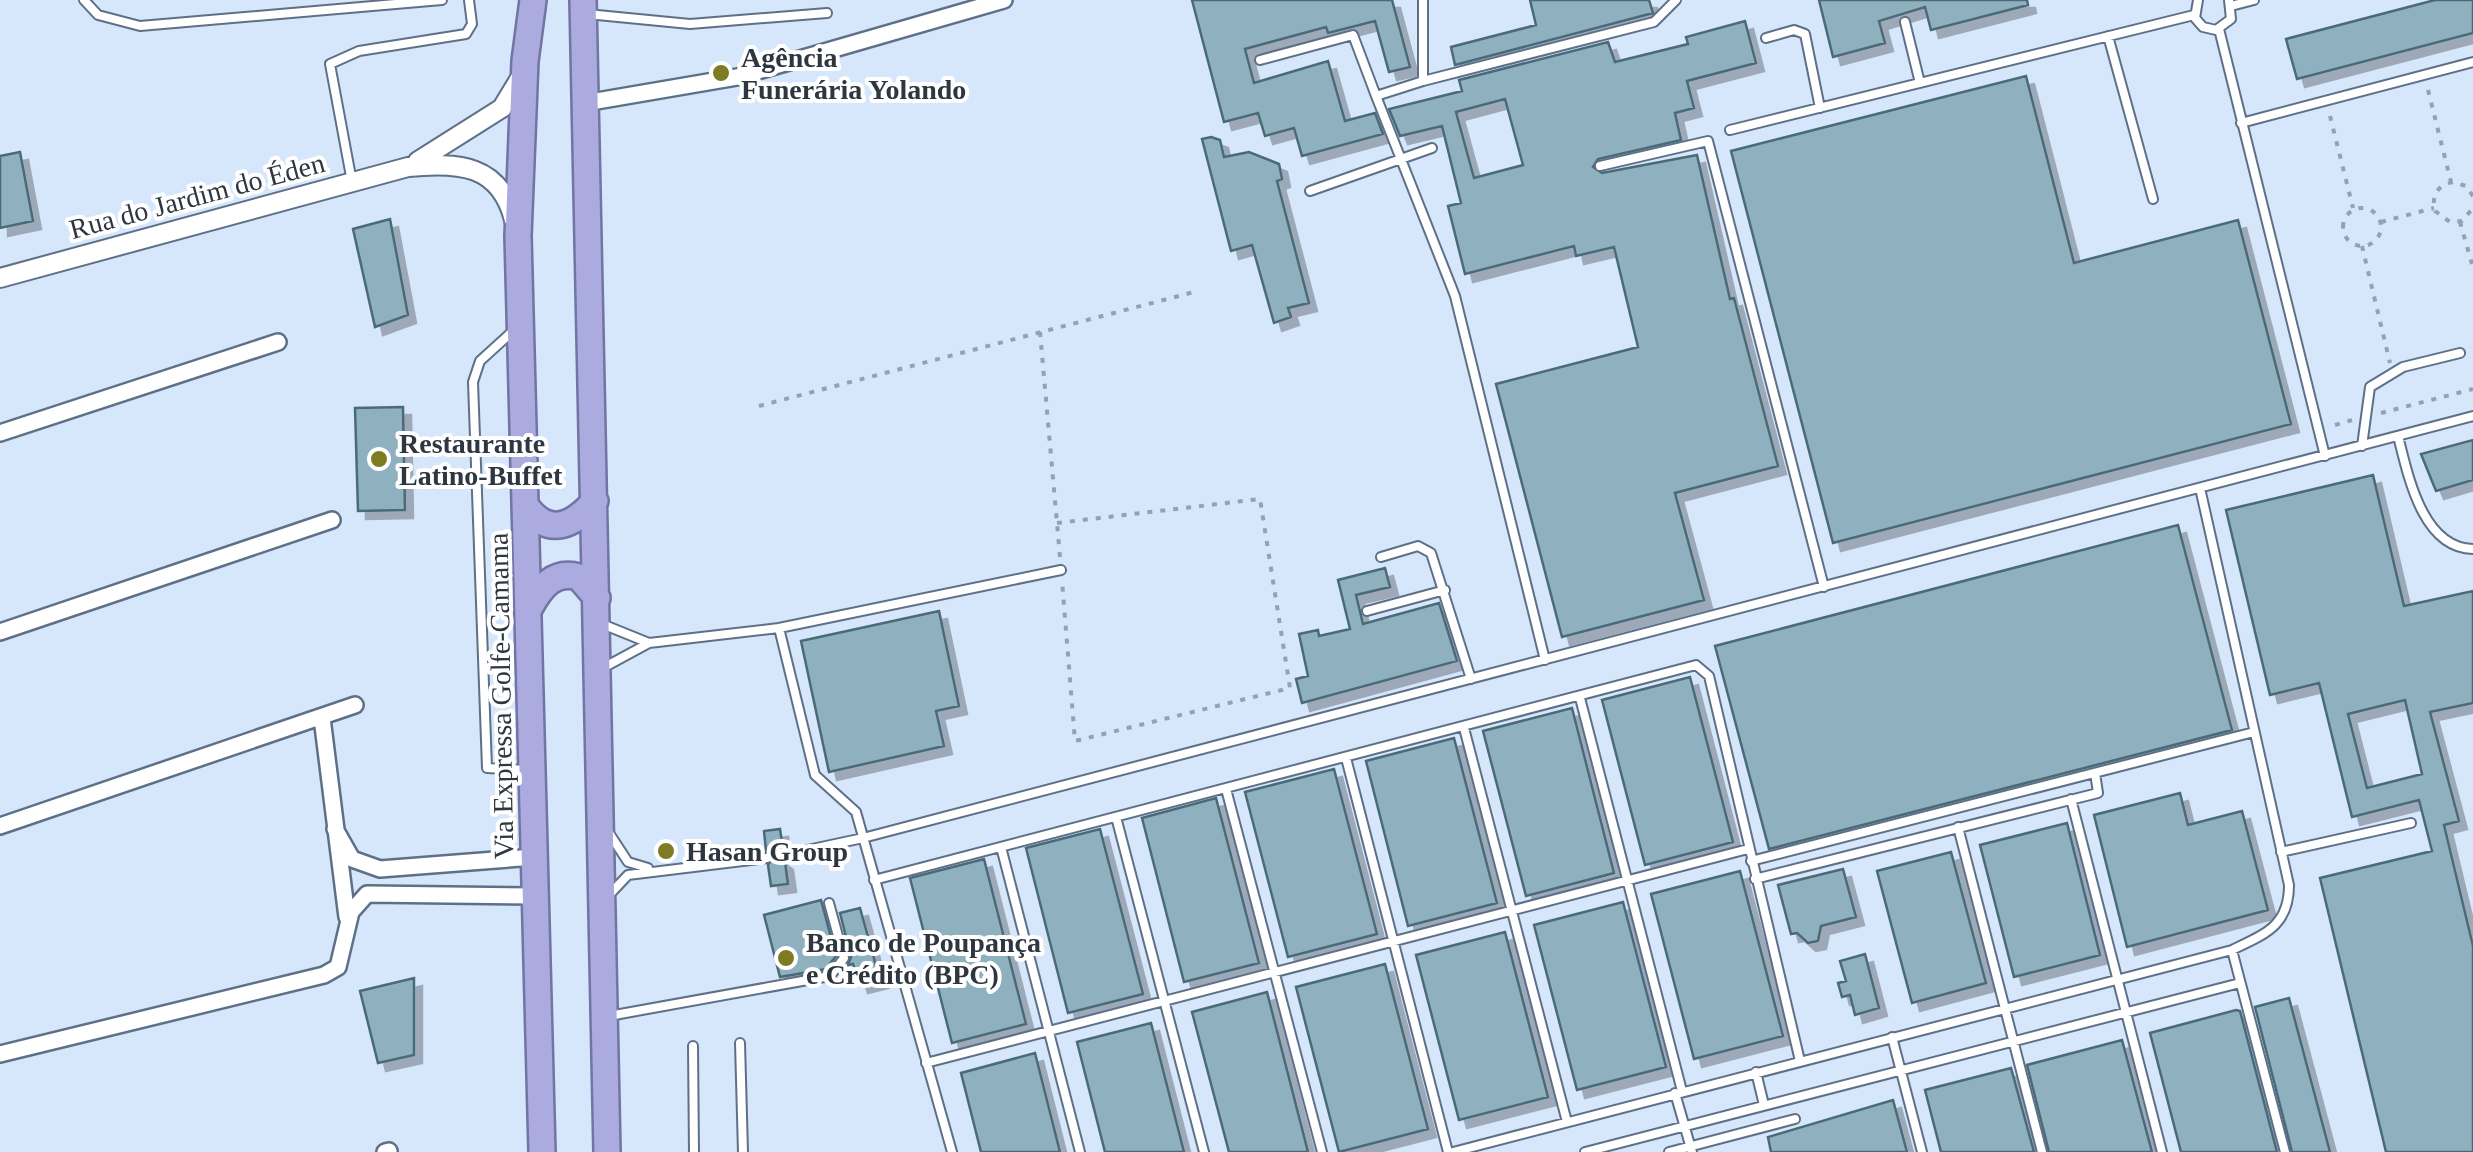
<svg xmlns="http://www.w3.org/2000/svg" width="2473" height="1152" font-family="Georgia,serif">
<style>
.building{fill:#8fb1bf;stroke:#4b6b78;stroke-width:2.5;fill-rule:evenodd;filter:url(#shadow)}
.lines{fill:none;stroke-linecap:round;stroke-linejoin:round}
.service-casing{stroke:#5e7087;stroke-width:12}
.minor-casing{stroke:#5e7087;stroke-width:20}
.tertiary-casing{stroke:#5e7087;stroke-width:22}
.trunk-casing{stroke:#7274a3;stroke-width:30}
.path{stroke:#93a1b1;stroke-width:4;stroke-dasharray:5 8;stroke-linecap:butt}
.service{stroke:#fff;stroke-width:8}
.minor{stroke:#fff;stroke-width:15}
.tertiary{stroke:#fff;stroke-width:18}
.trunk{stroke:#ababe0;stroke-width:25}
.poi-dot{fill:#7e7c23;stroke:#fff;stroke-width:4}
.labels{text-anchor:middle;dominant-baseline:central;stroke-width:8;stroke-linejoin:round;paint-order:stroke}
.poi-label{font-size:28px;font-weight:bold;fill:#2e3640;stroke:#fff;text-anchor:start}
.street-label{font-size:28px;fill:#2e3640;stroke:#fff}
</style>
<defs>
<filter id="shadow"><feDropShadow dx="8" dy="8" stdDeviation="0" flood-color="#0004"/></filter>
</defs>
<rect width="100%" height="100%" fill="#d6e7fc"/>
<path class="building" d="M1192 0H1392L1410 67 1389 72 1375 21 1328 33 1326 27 1245 49 1254 83 1328 61 1345 121 1375 113 1383 134 1302 156 1294 128 1265 136 1258 113 1224 122Z
M1530 0H1649L1653 13 1455 65 1451 47 1536 25Z
M1819 0H2027L2028 5 1931 30 1925 7 1879 21 1885 43 1833 57Z
M2435 0H2473V33L2297 79 2286 39Z
M1745 21 1756 63 1687 81 1694 108 1675 113 1681 140 1598 159 1593 167 1602 173 1697 155 1730 299 1734 298 1778 466 1675 493 1704 600 1562 637 1496 384 1638 347 1614 247 1576 256 1574 246 1465 274 1448 206 1461 203 1442 126 1400 136 1389 109 1462 91 1459 80 1608 42 1615 62 1688 44 1686 37ZM1505 99 1523 165 1474 178 1456 112Z
M2026 76 2074 263 2238 220 2291 424 1833 543 1731 151Z
M1211 137 1220 140 1224 157 1249 152 1279 164 1282 179 1277 181 1309 303 1288 308 1291 317 1274 323 1252 245 1231 251 1202 139Z
M20 152 33 221 0 228V156Z
M390 219 408 315 375 327 353 229Z
M403 407 405 510 358 511 355 408Z
M2473 440V480L2436 491 2421 454Z
M2373 475 2404 606 2473 591V703L2430 712 2459 821 2444 825 2473 946V1152H2386L2320 878 2432 851 2419 800 2352 817 2319 683 2270 695 2226 510ZM2405 700 2422 774 2367 788 2348 714Z
M2178 525 2232 730 1769 849 1715 646Z
M1385 568 1390 587 1356 595 1363 624 1439 603 1457 661 1302 703 1296 679 1308 676 1299 634 1318 630 1319 636 1350 629 1338 580Z
M939 611 959 706 936 711 944 746 829 772 801 641Z
M1690 677 1733 842 1645 865 1602 700Z
M1572 708 1614 873 1526 896 1483 731Z
M1454 738 1497 903 1408 926 1366 761Z
M1334 769 1377 934 1288 957 1245 792Z
M2180 793 2188 825 2242 811 2268 910 2127 947 2094 815Z
M1216 798 1259 963 1184 982 1142 818Z
M2067 823 2100 955 2014 977 1980 845Z
M780 829 783 848 777 856 785 862 788 884 771 886 768 865 774 856 766 851 764 831Z
M1100 829 1143 994 1068 1013 1026 848Z
M1951 852 1986 983 1912 1003 1877 871Z
M984 859 1026 1024 952 1043 910 878Z
M1843 869 1856 917 1821 926 1818 941 1808 943 1797 933 1791 934 1778 885Z
M1740 871 1783 1036 1694 1059 1651 894Z
M821 900 836 956 826 969 780 977 764 915Z
M1623 902 1666 1067 1577 1090 1534 925Z
M860 908 880 980 860 985 853 964 848 965 851 957 840 913Z
M1505 932 1548 1097 1459 1120 1416 955Z
M1865 954 1879 1008 1855 1015 1850 995 1842 997 1838 983 1846 981 1840 961Z
M1385 964 1428 1129 1339 1152 1296 987Z
M414 978V1055L378 1063 360 991Z
M1267 992 1308 1152H1229L1192 1012Z
M2289 998 2330 1152H2292L2255 1007Z
M2236 1010 2240 1011 2277 1152H2181L2150 1033Z
M1151 1023 1184 1152H1105L1077 1042Z
M2122 1040 2152 1152H2049L2027 1065Z
M1035 1053 1060 1152H981L961 1073Z
M2011 1068 2034 1152H1941L1925 1090Z
M1893 1100 1907 1152H1771L1768 1137Z"/>
<g class="lines">
<g class="service-casing">
<path id="service" d="M84 0 98 15 140 26 442 0
M1423 0V81L1376 96 1455 296 1545 660
M2198 0 2195 18 2203 27 2216 30 2231 19 2229 0
M2231 6 2254 0
M587 14 690 24 827 13
M1905 22 1920 83
M2219 29 2325 456
M2108 36 2153 199
M1766 38 1794 30 1805 34 1820 108
M1260 60 1353 35 1376 96
M1423 81 1654 22 1676 0
M2241 123 2473 62
M1730 130 2194 15
M1600 166 1708 141 1824 587
M352 182 330 64 359 51 466 34 472 24 469 0
M1310 191 1432 148
M513 331 480 361 473 382 487 768 527 770
M2398 436C2408 475 2422 548 2473 549
M2362 446 2370 387 2403 367 2460 353
M1381 557 1418 546 1431 553 1471 679
M1367 611 1445 590
M602 624 649 643
M601 669 649 643 779 628
M1580 698 1682 1091
M1464 728 1567 1122
M1346 758 1448 1152
M1226 789 1322 1152
M2071 799 2162 1152
M1116 817 1204 1152
M1958 827 2042 1152
M609 833 628 862 648 868
M1001 847 1080 1152
M2281 852 2411 823
M784 855 863 838 2473 416
M1751 861 2254 732
M1755 879 2098 793 2095 773
M874 880 1696 665 1709 676 1800 1061
M609 895 628 875 767 858
M2232 950 2285 1152
M609 1016 830 976 844 958 829 903
M1892 1037 1922 1152
M740 1043 743 1152
M693 1046 694 1152
M926 1063 1748 849
M1756 1072 1764 1105
M1675 1093 1692 1152
M952 1152 856 812 815 775 779 628 1061 570
M1453 1152 2232 950C2265 934 2289 926 2289 885L2200 488
M1585 1152 2240 983
M1669 1152 1795 1119"/>
</g>
<g class="minor-casing">
<path id="minor" d="M585 103 737 77 1004 0
M0 433 278 342
M0 632 332 520
M322 718 347 917
M0 826 355 705
M335 829 352 859 380 869 534 857
M0 1054 324 975 338 967 351 912 367 894 535 896
M385 1152 389 1151"/>
</g>
<g class="tertiary-casing">
<path id="tertiary" d="M418 161 502 108 522 75
M0 278 408 167C458 162 500 164 514 220"/>
</g>
<g class="trunk-casing">
<path id="trunk" d="M533 0 525 61 518 236 542 1152
M583 0 607 1152
M528 509C550 537 574 525 595 501
M530 607C541 587 554 570 579 577L597 598"/>
</g>
<path class="path" d="M2428 90 2451 182
M2330 116 2353 208
M2473 196 2466 186 2453 182C2438 185 2431 195 2435 211L2450 222 2462 221 2473 208
M2343 227a19 19 0 1 1 38 0a19 19 0 1 1-38 0Z
M2381 222 2434 208
M2460 222 2472 264
M2362 246 2390 363
M1040 332 1060 557
M759 406 1194 292
M2381 413 2473 389
M2335 425 2352 420
M1057 523 1260 499 1290 688 1075 741 1062 581"/>
<use href="#service" class="service"/>
<use href="#minor" class="minor"/>
<use href="#tertiary" class="tertiary"/>
<use href="#trunk" class="trunk"/>
</g>
<g class="poi-dot">
<circle cx="721" cy="73" r="10"/>
<circle cx="379" cy="459" r="10"/>
<circle cx="666" cy="851" r="10"/>
<circle cx="786" cy="958" r="10"/>
</g>
<g class="labels">
<g class="poi-label">
<text x="741" y="57">Agência<tspan x="741" dy="32">Funerária Yolando</tspan></text>
<text x="399" y="443">Restaurante<tspan x="399" dy="32">Latino-Buffet</tspan></text>
<text x="686" y="851">Hasan Group</text>
<text x="806" y="942">Banco de Poupança<tspan x="806" dy="32">e Crédito (BPC)</tspan></text>
</g>
<g class="street-label">
<text transform="translate(197 196) rotate(-15)">Rua do Jardim do Éden</text>
<text transform="translate(501 696) rotate(-91)">Via Expressa Golfe-Camama</text>
</g>
</g>
</svg>
